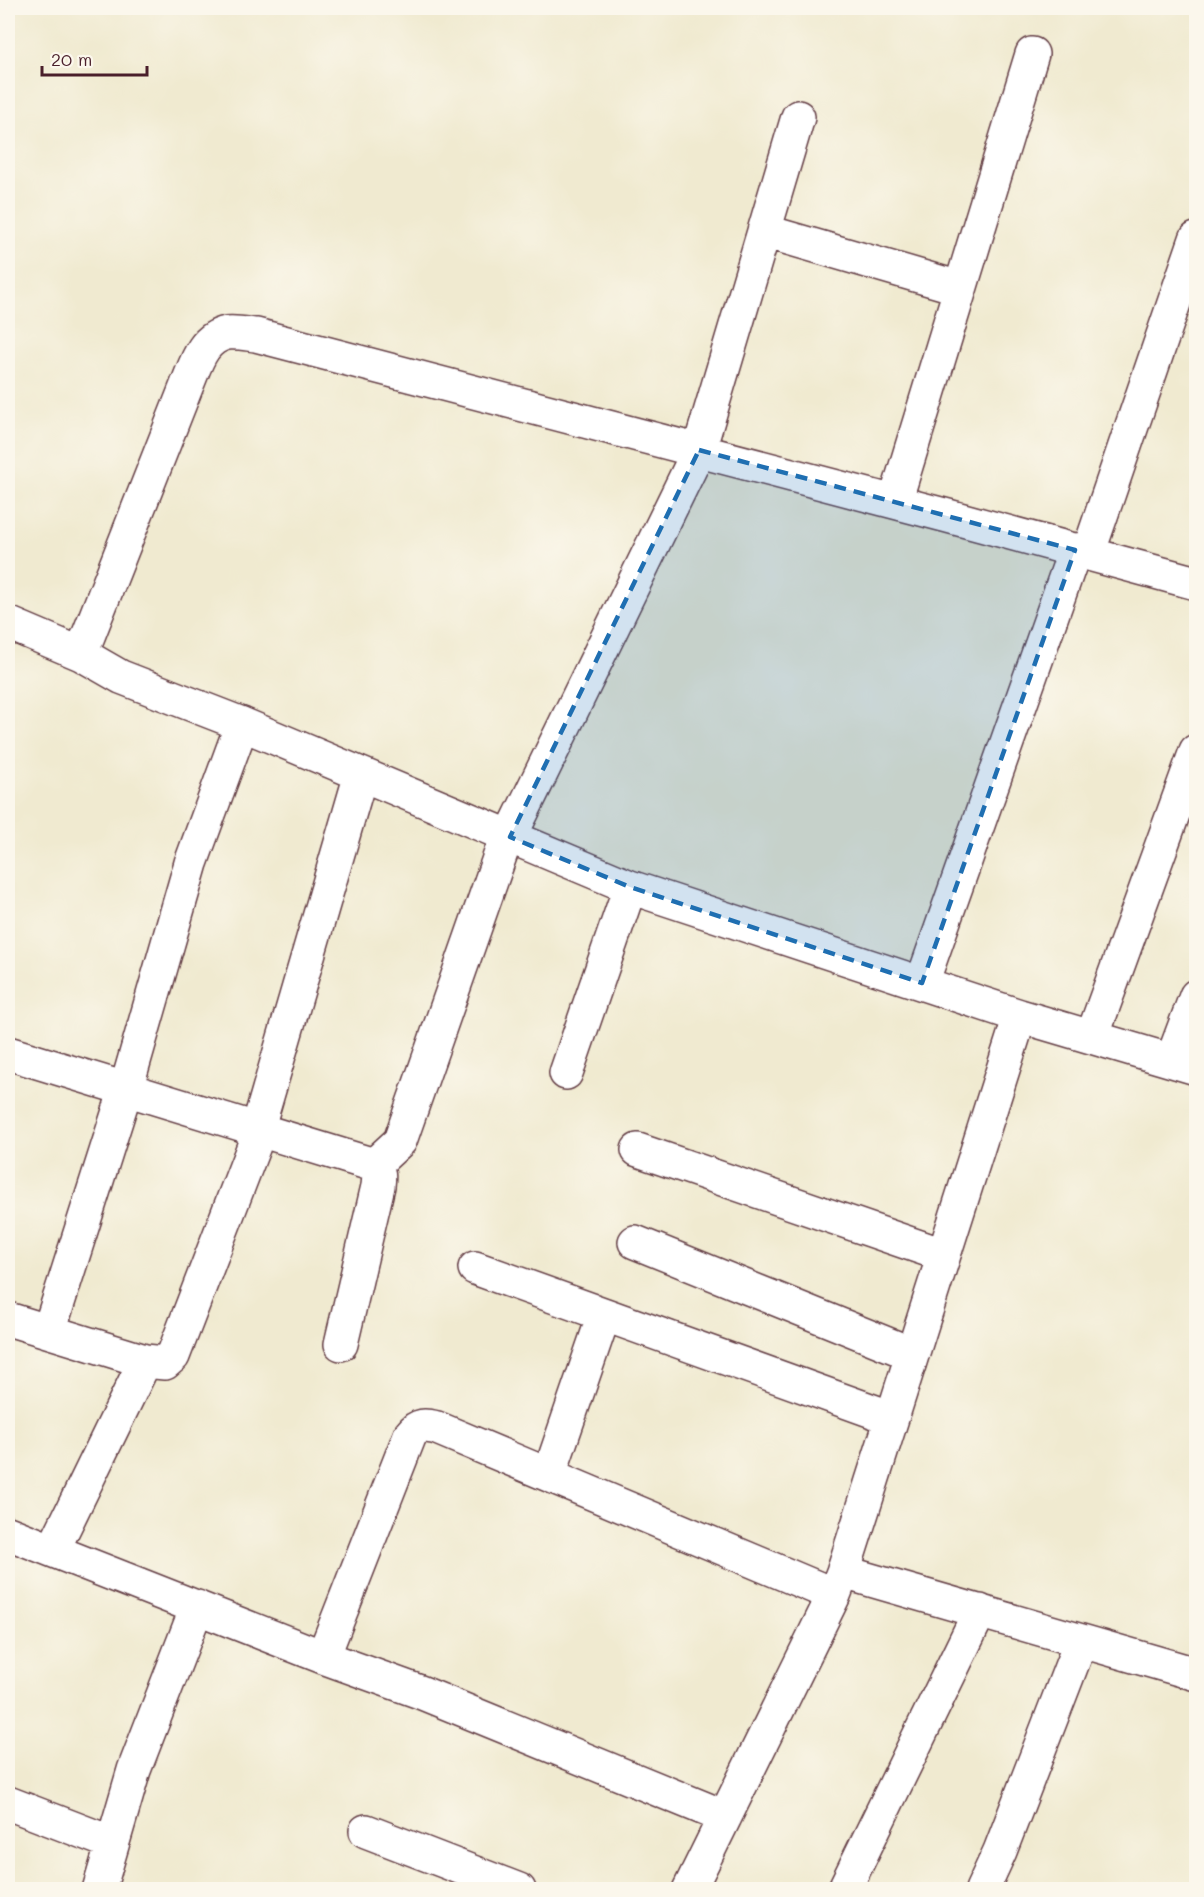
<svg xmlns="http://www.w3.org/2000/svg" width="1204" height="1897" font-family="Mali,sans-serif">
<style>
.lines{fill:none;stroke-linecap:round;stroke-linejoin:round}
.minor-casing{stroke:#633d44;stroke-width:36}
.minor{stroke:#fff;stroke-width:33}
.marked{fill:#1f6fb2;fill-opacity:0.2;stroke:#1f6fb2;stroke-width:4.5;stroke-dasharray:12 8;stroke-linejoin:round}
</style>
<rect width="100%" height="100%" fill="#fbf7ec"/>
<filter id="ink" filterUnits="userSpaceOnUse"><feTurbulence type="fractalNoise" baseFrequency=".0167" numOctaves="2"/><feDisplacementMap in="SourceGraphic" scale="12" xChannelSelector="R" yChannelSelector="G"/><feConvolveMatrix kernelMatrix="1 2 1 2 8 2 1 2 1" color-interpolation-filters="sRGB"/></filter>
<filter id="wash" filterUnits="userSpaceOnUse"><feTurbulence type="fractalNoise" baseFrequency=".008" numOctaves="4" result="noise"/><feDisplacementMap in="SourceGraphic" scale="24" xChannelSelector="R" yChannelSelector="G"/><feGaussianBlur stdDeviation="1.35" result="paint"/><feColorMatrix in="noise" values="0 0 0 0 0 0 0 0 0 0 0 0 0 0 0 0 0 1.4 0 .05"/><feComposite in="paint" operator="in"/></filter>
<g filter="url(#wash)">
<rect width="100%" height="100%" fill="#f0ead0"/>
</g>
<g filter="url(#ink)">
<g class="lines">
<g class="minor-casing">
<path id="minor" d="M764 231 960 288
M895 502 1032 54
M8 623 81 654 121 677 242 724 630 887 1020 1016 1196 1068
M81 654 187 385C196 364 202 338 227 333 236 332 247 334 256 335L948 516 1196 583
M922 983 1075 550 1090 548 1196 239
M1092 1037 1196 751
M8 1053 374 1165C380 1172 379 1177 378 1186L341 1344
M1172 1060 1196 996
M566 1073 630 887
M638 1150 943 1255
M374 1165 400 1141 503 847 510 837 699 450 798 117
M635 1242 912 1354
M475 1268 892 1418
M8 1319 145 1361 165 1363 173 1356 260 1130 261 1117 361 774
M49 1331 126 1089 191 863 242 724
M549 1475 604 1315
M8 1533 323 1657 420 1692 725 1817
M53 1550 145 1361
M843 1572 1196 1674
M323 1657 410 1435C418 1424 425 1425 437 1428L834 1595
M8 1803 112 1843
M366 1831 519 1890
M99 1890 134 1770 197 1607
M689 1890 834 1595 843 1572 1020 1016
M844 1890 980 1611
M982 1890 1000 1851 1081 1641"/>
</g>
<use href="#minor" class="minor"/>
</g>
</g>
<path class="marked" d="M699 450 1075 550 922 983 630 887 510 837Z"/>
<rect width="1204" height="1897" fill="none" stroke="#fbf7ec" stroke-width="30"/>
<path d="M42 66v9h105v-9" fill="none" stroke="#4a1f2b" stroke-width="3"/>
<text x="51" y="66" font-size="18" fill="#4a1f2b" stroke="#fbf7ec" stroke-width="4.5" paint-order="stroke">20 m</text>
</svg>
